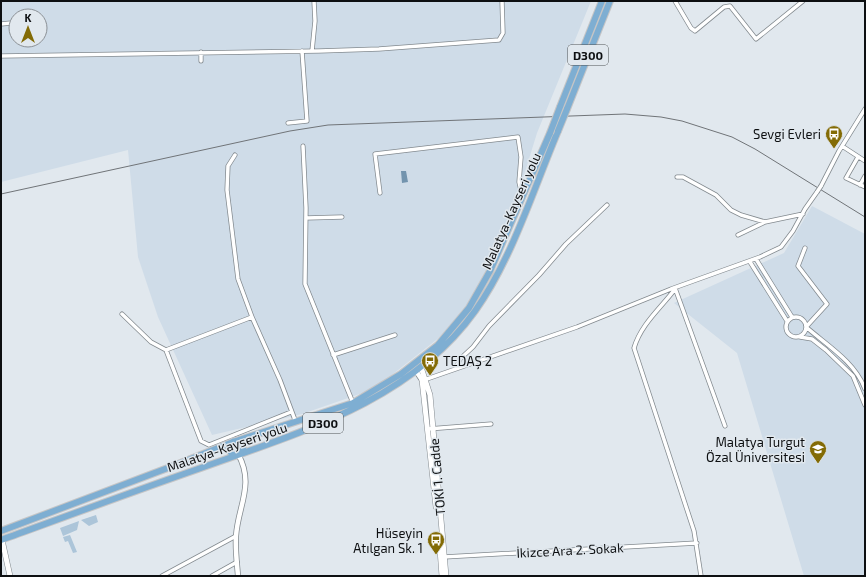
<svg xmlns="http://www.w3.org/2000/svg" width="866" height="577" font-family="'Exo 2',sans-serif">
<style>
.built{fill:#cfdce8;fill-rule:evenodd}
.green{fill:#acc5d9}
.water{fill:#7394ae}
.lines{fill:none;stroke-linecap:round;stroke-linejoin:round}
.minor-casing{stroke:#838a8f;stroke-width:5}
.tertiary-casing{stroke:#838a8f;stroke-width:6}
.secondary-casing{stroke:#838a8f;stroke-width:6}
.trunk-casing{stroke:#c5c5c6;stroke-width:8}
.minor{stroke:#fff;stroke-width:3.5}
.tertiary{stroke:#fff;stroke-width:4.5}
.secondary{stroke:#fff;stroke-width:5}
.trunk{stroke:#7eaed2;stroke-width:6}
.rail{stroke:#707478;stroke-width:1}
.minor-bridge-casing{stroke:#838a8f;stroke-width:5;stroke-linecap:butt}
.trunk-bridge-casing{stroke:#c5c5c6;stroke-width:8;stroke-linecap:butt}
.minor-bridge{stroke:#fff;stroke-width:3.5}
.trunk-bridge{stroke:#7eaed2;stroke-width:6}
.labels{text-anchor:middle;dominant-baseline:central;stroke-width:3;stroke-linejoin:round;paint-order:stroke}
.shield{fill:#e1e8ee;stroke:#4d5053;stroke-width:1}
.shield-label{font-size:12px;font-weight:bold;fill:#0d0f11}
.poi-label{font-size:13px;fill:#0d0f11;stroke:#e1e8ee;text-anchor:end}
.street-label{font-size:13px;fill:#0d0f11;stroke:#e1e8ee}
</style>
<rect width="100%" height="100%" fill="#e1e8ee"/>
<path class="built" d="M1 1H591L537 133 508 227 475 296 440 337 374 389 302 414 212 435 158 317 138 257 128 150 1 182ZM16 16H40V40H16Z
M812 206 865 234V576H804L737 353 674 303 784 253Z"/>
<path class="green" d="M96 515 98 522 89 526 81 520Z
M79 521 77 530 63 536 60 528Z
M70 535 77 552 73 553 68 541 65 542 63 537Z"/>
<path class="water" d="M401 171H406L408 182 402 183Z"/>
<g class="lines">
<g class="minor-casing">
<path id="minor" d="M675 1 691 28 695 31 724 7 730 6 756 39 803 1
M1 24 11 23
M312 51 315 21 314 1
M1 56 319 51 379 49 499 40 503 33 502 1
M201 61V52
M288 123 307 121 302 51
M303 146 306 208 305 284 353 403
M842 146 865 161
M235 155 228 166 227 190 238 279 252 317 280 380 295 420
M858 157 846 178 865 187
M677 177H683L716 195 731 210 741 215 765 222
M860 185 865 176
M821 186 839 151 865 109
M380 193 375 154 518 137 521 157 519 182 522 195
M306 218 342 217
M738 235 765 222 803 214
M805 248 798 266 827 304 806 327C828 346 855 362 865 389
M756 259 792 317
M750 262 787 321
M675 288 725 426
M675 289C661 308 641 324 634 348L694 531 701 576
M122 314 151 342 166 350
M786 327a10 10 0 1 1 20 0a10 10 0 1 1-20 0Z
M252 317 166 350 201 441 209 445 291 412
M800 337 812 339 826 350 853 376 865 405
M333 355 395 335
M456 368 460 359 473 347 489 326 539 275 566 244 607 205
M424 380 577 327 671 289 760 257 781 247 793 231 805 209 817 192
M428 429 491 424
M444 557 697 543
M162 576 236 536
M212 576 237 562"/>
</g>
<g class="tertiary-casing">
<path id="tertiary" d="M416 371 422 380
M238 454C255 484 238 506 236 536 235 549 237 563 238 576"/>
</g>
<g class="secondary-casing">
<path id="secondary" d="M421 367 430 395 446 576
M422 380 436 507
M439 536 442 576
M2 540 10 576"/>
</g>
<g class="trunk-casing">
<path id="trunk" d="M560 107 602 1
M567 109 610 1
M229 448a7 7 0 1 1 14 0a7 7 0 1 1-14 0Z
M1 531 173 466 233 442 353 403 401 374 438 345 469 308 490 271 550 133
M1 540C67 516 132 492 198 469 298 433 410 402 475 311 512 259 533 190 558 131"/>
</g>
<use href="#minor" class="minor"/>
<use href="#tertiary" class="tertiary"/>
<use href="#secondary" class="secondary"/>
<use href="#trunk" class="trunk"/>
<path class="rail" d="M1 194 290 131 328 125 625 114 661 117 682 121 732 137 755 149 865 217"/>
<g class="minor-bridge-casing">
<path id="minor-bridge" d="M817 192 821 186"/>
</g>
<g class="trunk-bridge-casing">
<path id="trunk-bridge" d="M558 131 567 109
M550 133 560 107"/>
</g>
<use href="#minor-bridge" class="minor-bridge"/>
<use href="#trunk-bridge" class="trunk-bridge"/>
</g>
<defs>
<g id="bus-pin" transform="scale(0.9)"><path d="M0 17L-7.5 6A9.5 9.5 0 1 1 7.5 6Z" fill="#836b05" stroke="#e1e8ee"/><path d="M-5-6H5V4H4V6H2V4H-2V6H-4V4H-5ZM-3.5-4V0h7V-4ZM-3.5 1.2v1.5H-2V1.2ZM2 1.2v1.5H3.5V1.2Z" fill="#fff"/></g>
<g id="university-pin" transform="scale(0.9)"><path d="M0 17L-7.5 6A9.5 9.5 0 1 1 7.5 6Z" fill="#836b05" stroke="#e1e8ee"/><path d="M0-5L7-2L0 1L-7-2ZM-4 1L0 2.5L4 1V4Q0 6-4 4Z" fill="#fff"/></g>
</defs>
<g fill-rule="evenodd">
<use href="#bus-pin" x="834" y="134"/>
<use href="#bus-pin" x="430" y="361"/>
<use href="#university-pin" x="818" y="449"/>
<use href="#bus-pin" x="436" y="540"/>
</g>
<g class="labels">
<g class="shield">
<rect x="568" y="45" width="40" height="20" rx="3"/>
<rect x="303" y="413" width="40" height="20" rx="3"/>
</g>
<g class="shield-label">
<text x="588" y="55">D300</text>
<text x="323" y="423">D300</text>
</g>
<g class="poi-label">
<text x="821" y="134">Sevgi Evleri</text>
<text x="443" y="361" text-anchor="start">TEDAŞ 2</text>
<text x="805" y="442">Malatya Turgut<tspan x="805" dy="15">Özal Üniversitesi</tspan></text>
<text x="423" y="533">Hüseyin<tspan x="423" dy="15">Atılgan Sk. 1</tspan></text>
</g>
<g class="street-label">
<text transform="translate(511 211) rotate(-66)">Malatya-Kayseri yolu</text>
<text transform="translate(227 447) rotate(-19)">Malatya-Kayseri yolu</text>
<text transform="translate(437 477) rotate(-95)">TOKİ 1. Cadde</text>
<text transform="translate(570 550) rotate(-3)">İkizce Ara 2. Sokak</text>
</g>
</g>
<rect width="866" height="577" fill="none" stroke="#0d0f11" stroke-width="4"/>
<g transform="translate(28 28)"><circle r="19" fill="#e1e8ee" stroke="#8c9196"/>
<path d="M0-3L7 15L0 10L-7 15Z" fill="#836b05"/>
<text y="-6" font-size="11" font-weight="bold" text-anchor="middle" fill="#0d0f11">K</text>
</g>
</svg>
